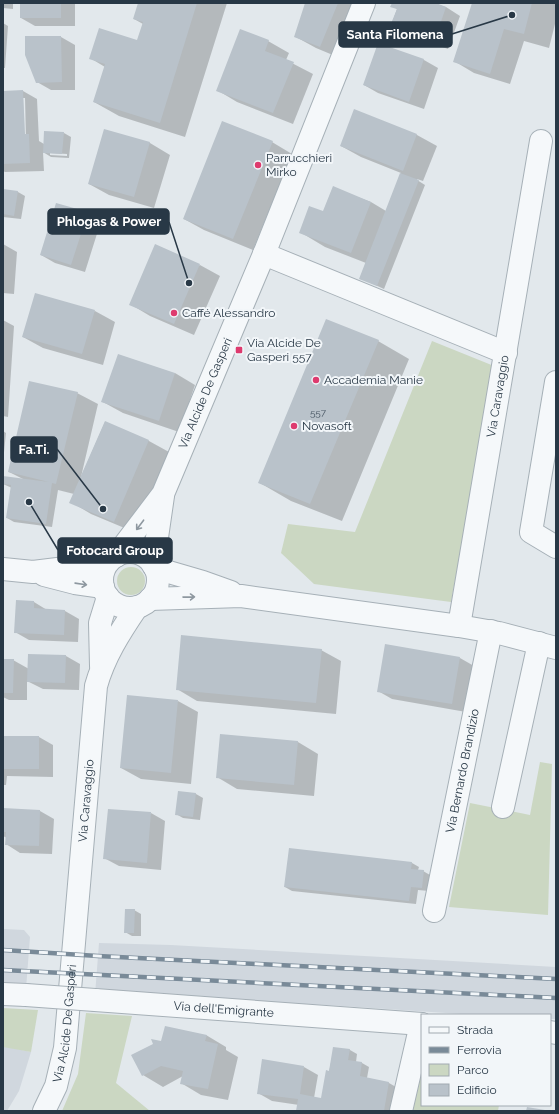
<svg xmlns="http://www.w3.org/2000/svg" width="559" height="1114" font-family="Raleway,sans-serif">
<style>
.built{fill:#d0d7de}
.green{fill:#cbd7c2}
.shadow{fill:#0003;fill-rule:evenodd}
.building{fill:#b9c2ca}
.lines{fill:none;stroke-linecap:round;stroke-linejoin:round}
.minor-casing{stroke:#a6b0b7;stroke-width:24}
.minor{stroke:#f5f8fa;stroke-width:22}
.rail-casing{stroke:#798a98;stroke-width:4.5}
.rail{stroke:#f2f6f9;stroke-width:3;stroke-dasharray:9;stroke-linecap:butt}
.minor-bridge-casing{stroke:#a6b0b7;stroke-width:24;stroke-linecap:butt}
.minor-bridge{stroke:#f5f8fa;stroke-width:22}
.oneway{stroke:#8e98a0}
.poi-dot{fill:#de3a6e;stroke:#f2f6f9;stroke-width:1.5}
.labels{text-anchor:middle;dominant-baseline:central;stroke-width:4;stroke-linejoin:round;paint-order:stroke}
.number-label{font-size:10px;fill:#4c5a67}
.poi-label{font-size:12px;fill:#283846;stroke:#f2f6f9;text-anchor:start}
.street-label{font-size:12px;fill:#283846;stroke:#f2f6f9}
.leader{fill:none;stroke:#283846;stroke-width:1.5}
.callout-dot{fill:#283846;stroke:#f2f6f9;stroke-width:1.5}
.callout{fill:#283846;stroke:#283846;stroke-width:1.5}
.callout-label{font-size:13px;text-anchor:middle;font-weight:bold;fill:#fff}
</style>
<rect width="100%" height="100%" fill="#e2e8ec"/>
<path class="built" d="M3 929 24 930 30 937 26 989 3 987Z
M99 943 171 945 556 967V1019H550V1015H476L327 1005 95 995Z
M3 1046 31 1052 19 1091 7 1111H3Z"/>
<path class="green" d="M432 341 494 366 451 602 314 584 281 553 288 524 355 532Z
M117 581a14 14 0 1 1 28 0a14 14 0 1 1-28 0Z
M540 762 552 764 548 915 449 907 470 803 530 815Z
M3 1008 38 1010 31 1052 3 1047Z
M86 1013 132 1016 116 1083 150 1111H62L78 1074Z
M422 1042V1105H499L498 1111H407Z"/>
<path class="shadow" d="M3 3H13V9L3 8Z
M21 3H75V26H35L21 18Z
M139 3H227L185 137 119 116 94 102 105 67 90 58 138 41 143 24 134 19Z
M306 3H362L340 58 316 48 296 37Z
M393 3H433L446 7 460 16 448 49 405 34 391 26 397 9 392 6Z
M473 3H556V20L549 48 524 41 510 84 474 73 454 61Z
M3 23 8 26 5 68H3Z
M61 37 75 45V90H51L37 82Z
M268 41 289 53 286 60 313 74 293 124 237 102 217 90Z
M378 45 424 60 438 68 424 109 378 93 364 85Z
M23 91 37 99 39 141 44 144 64 133 71 137 69 158 51 157 43 152 44 171 5 172 3 171V92ZM23 98H25L26 139H24ZM50 153 67 154V156L50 155Z
M355 111 417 135 437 146 423 181 417 179V180L425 185 384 289 360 278 366 263 325 247 300 232 323 213 333 188 371 202 386 211 401 173 361 157 341 146Z
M105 130 150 143 170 155 154 208 109 195 89 184Z
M272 142 292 154 253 250 204 230 184 219Z
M3 190 18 192 25 196 21 219 3 217Z
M87 213 101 221 85 272 55 263 41 255Z
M3 244 17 252 14 294 3 293Z
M200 265 220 276 194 335 150 316 130 304Z
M95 311 115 322 103 365 43 348 23 337Z
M3 320 14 326 8 417 3 416Z
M378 341 409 359 342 521 291 501 260 483Z
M175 373 195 385 179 432 123 413 103 402Z
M77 393 98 404 81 477 105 422 149 441 169 452 134 532 91 514 71 502 74 494 58 490 52 527 14 522 7 518 12 488 3 484 23 479 9 472Z
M3 431 6 433 3 462Z
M34 602 47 610 65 611 79 619 78 642 29 640 15 632Z
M321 650 341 661 336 714 197 701 177 689Z
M66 656 80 664 79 690 43 689 27 681V700H9L3 697V660H13L29 669Z
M460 658 474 666 466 712 392 699 378 691Z
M178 701 198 712 191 784 141 779 121 768Z
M221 735 298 742 318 754 314 796 237 789 217 777Z
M3 737H39L53 745V777L7 776 6 785H3Z
M179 792 196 794 203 798 200 820 183 818 176 814Z
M3 809 40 811 54 819 52 854 20 853 6 844 7 838 3 836Z
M151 813 165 821 161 870 119 866 104 858Z
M412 863 419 867 418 870 423 871 430 875 429 891 418 890 416 904 292 891 285 887Z
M134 910 141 914V936H132L125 932Z
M206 1035 226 1047V1050L238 1057 228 1100 201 1095 181 1083 183 1076 163 1087 143 1075Z
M334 1048 350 1050 357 1054 356 1062 362 1063 369 1067 367 1078 389 1083 396 1087 391 1111H297L299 1105 272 1101 258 1093 304 1067 318 1075 314 1098 322 1099 329 1072Z"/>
<path class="building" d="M20 3H61V18H20Z
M138 3H197L160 123 93 102 105 64 89 59 99 28 137 40 143 22 133 19Z
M305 3H338L320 47 294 37Z
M392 3H436L446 7 434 42 390 26 397 9 390 7Z
M472 3H532L524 34 504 29 490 74 453 62Z
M240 29 269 40 265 51 294 62 273 113 216 91Z
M25 36H61L62 82 36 83 25 55Z
M378 43 424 59 409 102 363 85Z
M23 90 25 134H29L30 163 3 164V91Z
M354 109 417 134 403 171 340 146Z
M222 121 273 141 233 239 183 219Z
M104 129 150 142 134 197 88 184Z
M44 131 64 132 62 154 43 153Z
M400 173 419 180 377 286 359 279Z
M333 186 371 202 351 253 299 233 309 206 323 211Z
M3 189 18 191 14 216 3 214Z
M56 203 88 212 71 265 40 255Z
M155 244 200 264 174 324 129 305Z
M35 293 95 310 82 354 22 337Z
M326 319 379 340 310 504 258 483Z
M118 354 175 373 159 421 101 402Z
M29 381 78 392 56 484 52 483 46 524 6 518 11 485 3 484V476L49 482 8 472Z
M105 421 149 440 114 522 69 503Z
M16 600 34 601V608L65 610 64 635 14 633Z
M181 635 322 649 316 703 176 690Z
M385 644 460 657 452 704 377 692Z
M28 654 66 655 65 683 27 682Z
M3 659H14L13 693H3Z
M127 695 178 700 171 773 120 768Z
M220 734 298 741 294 785 216 778Z
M3 736H39V769H3Z
M178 791 196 793 193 817 175 815Z
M3 808 40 810 39 846 5 845 6 832H3Z
M108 809 151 812 147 863 103 859Z
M289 848 412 862 411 869 424 870 422 888 411 887 409 901 284 887Z
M125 909H135L134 933H124Z
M165 1026 207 1035 205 1041 218 1044 208 1089 180 1084 183 1071 161 1066 142 1076 131 1055 153 1044 151 1039 161 1041Z
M333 1047 350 1049 348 1060 362 1062 360 1076 389 1082 384 1111H296L298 1099 257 1094 262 1059 304 1066 300 1094 321 1098 326 1070 329 1071Z
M527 1107 545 1110V1111H526Z"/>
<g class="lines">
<g class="minor-casing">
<g id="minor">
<path d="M264 254 506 353"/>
<path d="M556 382 531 532 556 547"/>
<circle cx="130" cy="580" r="28"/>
<path id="s1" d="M116 556 163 494 264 254 364 3"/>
<path d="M153 565 163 496"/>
<path d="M155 568 203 582 231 592"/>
<path d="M3 569 33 572 90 565 109 561"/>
<path d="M44 575 75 583 103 587"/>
<path d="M150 599 241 596 459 626 499 633 556 648"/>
<path id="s2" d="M459 626 541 141"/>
<path d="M101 666 100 623 108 597"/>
<path d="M503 807 539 643"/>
<path id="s3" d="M434 911 491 631"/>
<path d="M3 994 26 995"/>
<path id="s4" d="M95 1000 422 1024"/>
<path d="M550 1032 556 1033"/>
<path id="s5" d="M44 1111 56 1086 65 1048 96 686C104 657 120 632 137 607"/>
<path d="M401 1111 421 1024"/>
</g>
</g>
<use href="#minor" class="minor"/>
<g class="rail-casing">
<path id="rail" d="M3 950 98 956 556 979
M3 970 556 998"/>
</g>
<use href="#rail" class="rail"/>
<g class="minor-bridge-casing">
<path id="minor-bridge" d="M26 995 95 1000"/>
</g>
<use href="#minor-bridge" class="minor-bridge"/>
</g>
<defs><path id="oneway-shaft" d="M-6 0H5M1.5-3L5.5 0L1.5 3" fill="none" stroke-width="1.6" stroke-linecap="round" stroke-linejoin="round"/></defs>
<g class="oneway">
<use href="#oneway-shaft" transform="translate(140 525) rotate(127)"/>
<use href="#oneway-shaft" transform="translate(81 584) rotate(8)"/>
<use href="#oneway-shaft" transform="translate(189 597) rotate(-1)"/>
</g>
<g class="poi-dot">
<circle cx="258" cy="165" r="4"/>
<circle cx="174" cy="313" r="4"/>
<rect x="235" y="346" width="8" height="8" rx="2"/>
<circle cx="316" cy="380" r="4"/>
<circle cx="294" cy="426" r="4"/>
</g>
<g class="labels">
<g class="number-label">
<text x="318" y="412">557</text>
</g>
<g class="poi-label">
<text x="266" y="158">Parrucchieri<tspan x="266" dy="14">Mirko</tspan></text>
<text x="182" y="313">Caffé Alessandro</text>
<text x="247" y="343">Via Alcide De<tspan x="247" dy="14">Gasperi 557</tspan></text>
<text x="324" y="380">Accademia Manie</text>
<text x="302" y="426">Novasoft</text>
</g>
<g class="street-label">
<text stroke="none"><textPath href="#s1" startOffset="187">Via Alcide De Gasperi</textPath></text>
<text stroke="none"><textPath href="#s2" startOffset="233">Via Caravaggio</textPath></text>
<text stroke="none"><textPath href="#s3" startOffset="143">Via Bernardo Brandizio</textPath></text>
<text stroke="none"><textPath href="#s5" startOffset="315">Via Caravaggio</textPath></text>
<text stroke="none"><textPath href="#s4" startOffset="129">Via dell'Emigrante</textPath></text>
<text stroke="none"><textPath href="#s5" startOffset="91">Via Alcide De Gasperi</textPath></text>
</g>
</g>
<path class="leader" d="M512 15L452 34M189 283L169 222M103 509L57 449M29 502L58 550"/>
<g class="callout-dot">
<circle cx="512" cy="15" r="4"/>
<circle cx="189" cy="283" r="4"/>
<circle cx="103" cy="509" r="4"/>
<circle cx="29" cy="502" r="4"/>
</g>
<g class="callout">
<rect x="339" y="22" width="113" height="25" rx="4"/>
<rect x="48" y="209" width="121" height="25" rx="4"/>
<rect x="11" y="437" width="46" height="25" rx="4"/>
<rect x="58" y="538" width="114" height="25" rx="4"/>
</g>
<g class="callout-label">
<text x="395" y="39">Santa Filomena</text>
<text x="109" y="226">Phlogas &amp; Power</text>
<text x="34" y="454">Fa.Ti.</text>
<text x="115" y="555">Fotocard Group</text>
</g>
<rect width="559" height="1114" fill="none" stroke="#283846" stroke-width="8"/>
<rect x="421" y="1014" width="130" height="92" fill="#f2f6f9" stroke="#a1aab1"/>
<rect x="429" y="1027" width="20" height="6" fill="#f5f8fa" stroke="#a1aab1"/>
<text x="457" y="1034" font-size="12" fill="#283846">Strada</text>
<rect x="429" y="1047" width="20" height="6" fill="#798a98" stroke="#a1aab1"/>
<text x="457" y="1054" font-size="12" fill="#283846">Ferrovia</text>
<rect x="429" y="1064" width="20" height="12" fill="#cbd7c2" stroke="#a1aab1"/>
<text x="457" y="1074" font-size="12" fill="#283846">Parco</text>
<rect x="429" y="1084" width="20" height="12" fill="#b9c2ca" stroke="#a1aab1"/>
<text x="457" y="1094" font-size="12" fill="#283846">Edificio</text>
</svg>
